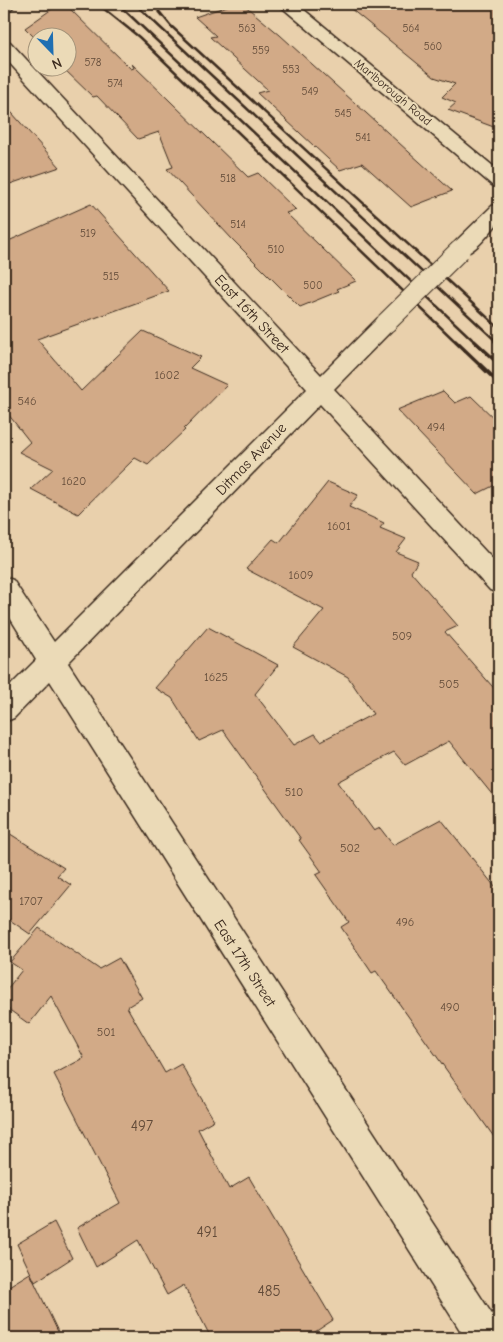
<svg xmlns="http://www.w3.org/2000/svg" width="503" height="1342" font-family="'Comic Neue',sans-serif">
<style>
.building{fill:#d2aa87;stroke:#3b2a1e}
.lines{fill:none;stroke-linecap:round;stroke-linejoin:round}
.street-casing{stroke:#3b2a1e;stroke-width:3}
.street{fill:#ebdab7;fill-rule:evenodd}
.rail-far1{stroke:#3b2a1e;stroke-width:2.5}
.rail{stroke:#3b2a1e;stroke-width:4}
.street-bridge-casing{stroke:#3b2a1e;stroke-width:22;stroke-linecap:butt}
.street-bridge{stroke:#ebdab7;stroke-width:20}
.labels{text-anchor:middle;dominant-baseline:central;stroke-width:4;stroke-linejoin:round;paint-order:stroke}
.far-number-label{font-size:11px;fill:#614a38}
.far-street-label{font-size:12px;fill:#3b2a1e;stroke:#ebdab7}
.number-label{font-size:12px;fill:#614a38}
.street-label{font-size:15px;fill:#3b2a1e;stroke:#ebdab7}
.near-number-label{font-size:15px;fill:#614a38}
</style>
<rect width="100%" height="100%" fill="#e9d0ac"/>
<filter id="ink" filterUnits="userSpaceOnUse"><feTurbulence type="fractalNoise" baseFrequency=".02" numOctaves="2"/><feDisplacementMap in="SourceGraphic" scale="10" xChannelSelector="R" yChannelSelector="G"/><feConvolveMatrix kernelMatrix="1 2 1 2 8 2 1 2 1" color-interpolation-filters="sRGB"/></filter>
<g filter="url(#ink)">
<path class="building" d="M59 4H65L131 69 134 68 132 64 248 177 258 173 296 210 286 213 356 281 337 289 339 291 300 307 232 239 167 169 173 167 159 132 138 139 97 96 93 97 63 68H68V38H38V41L25 28Z
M233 4H243L280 35 452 191 411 207 362 163 340 170 328 159 257 93 268 90 210 37 216 36 195 17Z
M345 4H499V129L448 110 456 103 442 97 455 84 434 77Z
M4 104 60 167 4 186Z
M91 204 169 291 37 339 81 391 143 331 201 357 190 368 227 385 184 429 185 430 148 465 135 458 78 514 31 489 53 469 19 452 30 442 4 409V243Z
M443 391 455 403 471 396 499 423V483L477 494 397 410Z
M328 482 358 495 349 507 384 523 380 528 406 539 396 552 418 561 411 572 458 626 445 632 499 694V803L449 741 405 765 394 752 338 782 374 831 380 828 393 845 441 819 499 892V1144L376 971 372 973 341 927 349 922 316 875 322 872 299 840 301 839 223 730 199 741 172 698 155 688 208 627 278 665 255 694 294 745 315 734 321 741 373 714 348 677 293 647 324 610 246 569 273 539 279 543Z
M4 830 64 868 57 876 71 885 30 934 4 916Z
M39 928 99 969 119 958 142 998 127 1007 165 1073 181 1064 214 1120 198 1129 229 1189 249 1177 333 1320 306 1338H211L184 1285 167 1295 138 1240 96 1267 77 1228 120 1203 54 1074 84 1058 51 996 29 1024 4 1006V993L22 970 10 962Z
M54 1222 72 1258 35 1282 17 1244Z
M30 1273 61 1338H4V1289Z"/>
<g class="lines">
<g class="street-casing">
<path id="street" d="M4 4H16L10 10 4 11Z
M278 4H297L499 171V187L492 185Z
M4 41 10 42 321 375 378 318 386 316 394 318 397 323 394 328 334 389 499 566V593L490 590 320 404 68 663 499 1325V1338H465L50 681 14 718 4 722V692L36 660 4 608V577L13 580 54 642 307 389 4 57Z
M499 204V222C487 235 472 260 452 255L449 250 452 245 492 206Z"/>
</g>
<use href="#street" class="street"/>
<path class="rail-far1" d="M98 4 139 37 456 342
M118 4 475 342
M135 4 497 342
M153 4 171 26 499 328"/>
<path class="rail" d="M455 341 499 383
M474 341 499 364
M495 341 499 344"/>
<g class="street-bridge-casing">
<path id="street-bridge" d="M386 323 460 250"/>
</g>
<use href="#street-bridge" class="street-bridge"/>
</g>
</g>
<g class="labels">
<g class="far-number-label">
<text x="247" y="28">563</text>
<text x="411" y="28">564</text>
<text x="433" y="46">560</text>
<text x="261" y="50">559</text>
<text x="93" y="62">578</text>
<text x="291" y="69">553</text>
<text x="115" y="83">574</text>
<text x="310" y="91">549</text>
<text x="343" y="113">545</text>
<text x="363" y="137">541</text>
<text x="228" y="178">518</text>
<text x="238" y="224">514</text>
<text x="88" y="233">519</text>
<text x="276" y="249">510</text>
<text x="111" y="276">515</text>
<text x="313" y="285">500</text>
</g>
<g class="far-street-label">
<text transform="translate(393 92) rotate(40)">Marlborough Road</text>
</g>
<g class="number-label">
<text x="167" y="375">1602</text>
<text x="27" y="401">546</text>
<text x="436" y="427">494</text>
<text x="74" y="481">1620</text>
<text x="339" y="526">1601</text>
<text x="301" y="575">1609</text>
<text x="402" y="636">509</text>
<text x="216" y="677">1625</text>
<text x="449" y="684">505</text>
<text x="294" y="792">510</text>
<text x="350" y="848">502</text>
<text x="31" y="901">1707</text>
<text x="405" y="922">496</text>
<text x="450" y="1007">490</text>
<text x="106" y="1032">501</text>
</g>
<g class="street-label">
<text transform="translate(252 314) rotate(47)">East 16th Street</text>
<text transform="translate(251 459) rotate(-46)">Ditmas Avenue</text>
<text transform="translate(245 963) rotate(57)">East 17th Street</text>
</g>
<g class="near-number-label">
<text x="142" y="1126">497</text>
<text x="207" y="1232">491</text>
<text x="269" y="1291">485</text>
</g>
</g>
<rect width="503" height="1342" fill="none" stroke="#ebdab7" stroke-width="20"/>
<rect x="10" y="10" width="483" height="1322" fill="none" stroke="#3b2a1e" stroke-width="2" filter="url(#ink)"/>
<g transform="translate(52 52) rotate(157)"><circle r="24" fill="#ebdab7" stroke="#a5947a"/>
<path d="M0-4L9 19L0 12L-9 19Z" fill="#1f6fb2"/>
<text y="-8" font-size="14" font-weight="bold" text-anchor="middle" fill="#3b2a1e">N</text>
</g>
</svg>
